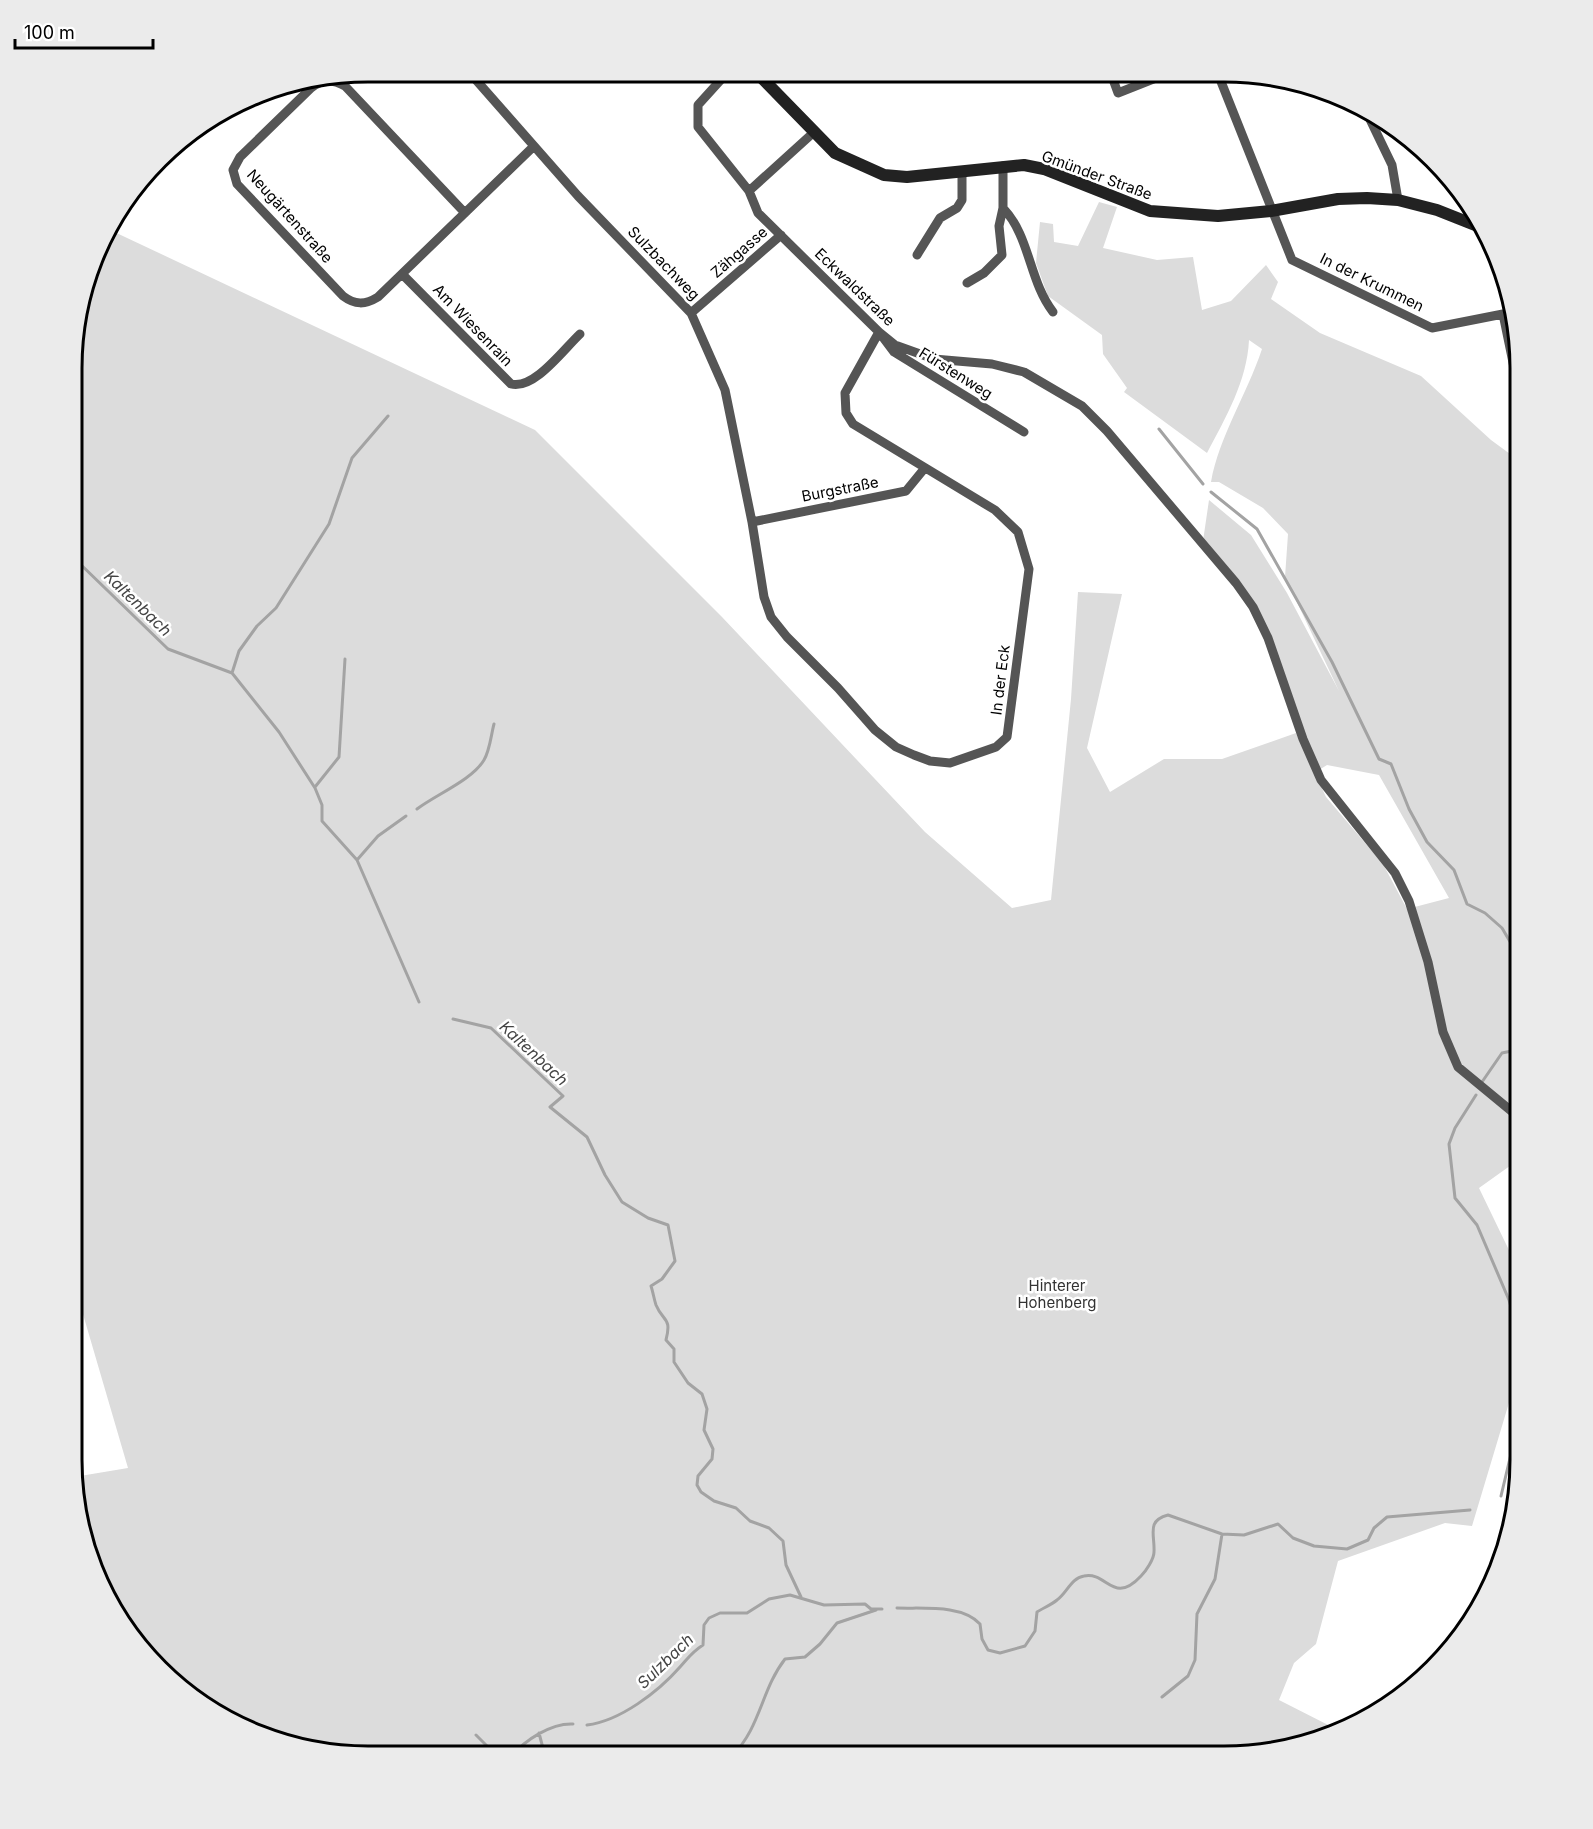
<svg xmlns="http://www.w3.org/2000/svg" width="1593" height="1829" font-family="Inter,sans-serif">
<style>
.green{fill:#dcdcdc}
.lines{fill:none;stroke-linecap:round;stroke-linejoin:round}
.stream{stroke:#a3a3a3;stroke-width:3}
.minor{stroke:#555;stroke-width:9}
.secondary{stroke:#222;stroke-width:12}
.labels{text-anchor:middle;dominant-baseline:central;stroke-width:5;stroke-linejoin:round;paint-order:stroke}
.street-label{font-size:15px;fill:#000;stroke:#fff}
.park-label{font-size:15px;fill:#333;stroke:#fff}
.water-label{font-size:16px;font-style:italic;fill:#444;stroke:#fff}
.rim{fill:none;stroke:#000;stroke-width:3}
</style>
<rect width="100%" height="100%" fill="#fff"/>
<path class="green" d="M1099 202 1117 207 1103 248 1157 260 1193 257 1202 310 1231 301 1266 265 1278 282 1271 299 1320 333 1421 376 1491 440 1521 462V1158L1479 1188 1520 1273V1366L1472 1526 1445 1523 1338 1561 1316 1644 1294 1663 1279 1700 1340 1731 1302 1747 1244 1756H348L273 1741 220 1717 158 1670 112 1609 82 1538 74 1477 128 1468 73 1280 78 311 108 229 535 430 722 617 925 832 1012 908 1051 900 1071 699 1078 592 1122 594 1087 748 1110 792 1164 759H1222L1296 733 1326 797 1383 864 1407 909 1449 898 1379 775 1327 765 1319 770 1270 640 1203 541 1209 500 1251 535 1287 593 1339 691 1285 577 1288 534 1263 508 1219 482H1211C1219 437 1247 394 1262 349L1249 340C1247 381 1226 417 1207 453L1124 392 1127 388 1103 354 1102 335 1048 296 1036 263 1040 222 1053 224 1054 242 1078 246Z"/>
<g class="lines">
<path class="stream" d="M1159 429 1203 484
M1211 492 1257 529 1332 662 1379 759 1391 764 1409 809 1427 842 1454 870 1467 904 1485 913 1502 928 1512 945 1511 968 1521 1030
M76 560 168 649 232 673 279 732 315 788 322 805V821L357 860 419 1002
M232 673 239 651 257 626 276 608 329 524 352 458 388 416
M315 787 339 757 345 659
M417 809C437 794 472 780 484 760 490 750 491 735 494 724
M357 860 378 836 406 816
M453 1019 491 1028 563 1096 550 1107 587 1137 605 1175 622 1202 648 1218 668 1225 675 1261 662 1279 651 1286C653 1292 654 1299 656 1305 663 1322 672 1317 666 1340L674 1349V1362L688 1383 702 1394 707 1409 704 1430 713 1449 712 1459 698 1476 697 1485 701 1492 714 1501 736 1508 750 1521 769 1528 783 1541 786 1565 801 1597
M1482 1082 1502 1053 1521 1049
M1476 1095 1455 1128 1449 1144 1455 1198 1477 1225 1509 1300 1520 1336
M1501 1496 1520 1416
M897 1608C922 1609 962 1604 980 1624L982 1639 988 1650 1000 1653 1025 1646 1035 1631 1037 1612C1043 1608 1051 1605 1057 1600 1067 1593 1071 1578 1084 1576 1107 1571 1113 1606 1141 1576 1146 1571 1154 1559 1154 1552 1155 1534 1146 1521 1168 1515L1222 1534 1244 1535 1278 1524 1293 1538 1314 1546 1347 1549 1368 1540 1374 1528 1387 1517 1470 1510
M1162 1697 1188 1676 1195 1660 1197 1614 1215 1579 1222 1534
M587 1725C620 1721 658 1692 680 1667 689 1657 692 1652 703 1645L704 1625 709 1618 720 1613H747L769 1599 790 1595 824 1605 865 1604 871 1609H882
M539 1733 545 1756
M476 1735 497 1756
M512 1756C525 1740 551 1723 573 1724
M732 1756C761 1727 761 1690 785 1659L805 1657 820 1644 837 1623 876 1610"/>
<path class="minor" d="M469 72 578 196 691 313 725 390 752 522 764 597 771 617 787 637 838 688 875 730 896 747 914 755 930 761 950 763 996 747 1007 737 1029 569 1018 532 995 510 853 424 846 413 845 393 879 332 894 352 1024 432
M727 73 698 105V127L749 191 758 213 879 332 895 345 934 359 992 364 1024 372 1082 406 1107 431 1236 583 1253 607 1268 638 1303 739 1321 780 1395 873 1409 901 1428 962 1443 1032 1458 1067 1521 1119
M1111 74 1118 93 1166 74
M1218 74 1292 260 1432 328 1503 314 1515 372
M1365 109 1392 165 1398 200
M1003 166V208C1030 236 1029 281 1053 312
M749 191 813 133
M465 213 345 86C332 79 322 79 311 88L240 157 233 170 237 184 343 296C355 305 365 305 378 297L533 147
M917 255 940 218 957 208 962 200V171
M402 274 511 384C534 390 563 350 580 334
M967 283 984 273 1002 255 999 226 1003 208
M691 313 781 235
M752 522 906 491 924 469"/>
<path class="secondary" d="M757 73 835 153 884 175 907 177 1024 165 1044 169 1150 211 1218 216 1271 211 1338 199 1367 198 1398 200 1437 210 1485 229"/>
</g>
<g class="labels">
<g class="street-label">
<text transform="translate(1097 175) rotate(20)">Gmünder Straße</text>
<text transform="translate(290 216) rotate(48)">Neugärtenstraße</text>
<text transform="translate(739 252) rotate(-41)">Zähgasse</text>
<text transform="translate(664 263) rotate(46)">Sulzbachweg</text>
<text transform="translate(1372 282) rotate(26)">In der Krummen</text>
<text transform="translate(855 287) rotate(44)">Eckwaldstraße</text>
<text transform="translate(473 325) rotate(46)">Am Wiesenrain</text>
<text transform="translate(956 373) rotate(32)">Fürstenweg</text>
<text transform="translate(840 489) rotate(-11)">Burgstraße</text>
<text transform="translate(1000 680) rotate(-83)">In der Eck</text>
</g>
<g class="park-label">
<text x="1057" y="1285">Hinterer<tspan x="1057" dy="17">Hohenberg</tspan></text>
</g>
<g class="water-label">
<text transform="translate(138 603) rotate(44)">Kaltenbach</text>
<text transform="translate(534 1053) rotate(43)">Kaltenbach</text>
<text transform="translate(665 1661) rotate(-44)">Sulzbach</text>
</g>
</g>
<path d="M0 0H1593V1829H0ZM368 82H1224A286 286 0 0 1 1510 368V1460A286 286 0 0 1 1224 1746H368A286 286 0 0 1 82 1460V368A286 286 0 0 1 368 82Z" fill="#ebebeb" fill-rule="evenodd"/>
<path class="rim" d="M368 82H1224A286 286 0 0 1 1510 368V1460A286 286 0 0 1 1224 1746H368A286 286 0 0 1 82 1460V368A286 286 0 0 1 368 82Z"/>
<path d="M15 39v9h138v-9" fill="none" stroke="#000000" stroke-width="3"/>
<text x="24" y="39" font-size="18" fill="#000000" stroke="#ffffff" stroke-width="4.5" paint-order="stroke">100 m</text>
</svg>
